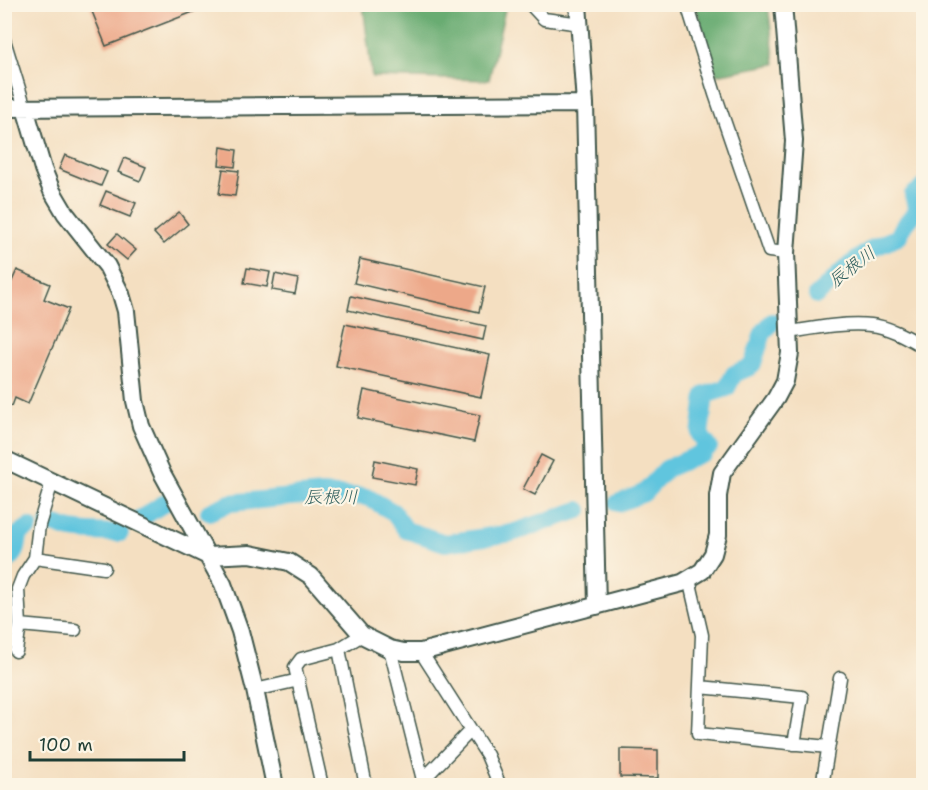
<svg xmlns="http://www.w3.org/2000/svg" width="928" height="790" font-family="'Shantell Sans','Klee One',sans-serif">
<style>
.forest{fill:#69ac72;stroke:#447453;stroke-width:1.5}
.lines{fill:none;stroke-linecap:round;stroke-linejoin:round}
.river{stroke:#60c5de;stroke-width:18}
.building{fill:#eda889}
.street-casing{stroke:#3f5549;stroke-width:15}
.secondary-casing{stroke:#3f5549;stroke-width:20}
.street{stroke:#fff;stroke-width:12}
.secondary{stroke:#fff;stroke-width:16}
.labels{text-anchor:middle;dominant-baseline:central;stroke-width:4.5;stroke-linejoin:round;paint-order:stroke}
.water-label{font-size:18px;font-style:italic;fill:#2f5f5e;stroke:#fcf5e5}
</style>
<rect width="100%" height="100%" fill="#fcf5e5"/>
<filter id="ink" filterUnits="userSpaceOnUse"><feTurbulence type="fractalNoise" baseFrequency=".0167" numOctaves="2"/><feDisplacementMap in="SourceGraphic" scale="12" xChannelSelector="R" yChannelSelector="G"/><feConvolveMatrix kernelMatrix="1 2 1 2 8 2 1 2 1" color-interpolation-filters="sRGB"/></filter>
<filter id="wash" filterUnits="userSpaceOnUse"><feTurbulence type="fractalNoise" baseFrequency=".008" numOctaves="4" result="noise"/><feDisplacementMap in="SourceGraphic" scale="24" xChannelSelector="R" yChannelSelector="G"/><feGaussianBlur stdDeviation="1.35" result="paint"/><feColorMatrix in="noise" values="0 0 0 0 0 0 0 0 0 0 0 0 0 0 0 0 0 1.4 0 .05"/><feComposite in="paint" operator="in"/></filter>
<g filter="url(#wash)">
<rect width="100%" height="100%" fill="#f4dfc1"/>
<path class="forest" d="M363 5H506L489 80 372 77Z
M695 5H768L775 64 716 75Z"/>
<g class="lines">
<path class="river" d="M817 295 847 267 873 248 898 237 903 227 917 210 913 195 924 187
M709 447 700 435 705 395 727 388 734 374 752 366 763 333 772 322
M618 503 644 493 666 469 704 452
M209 512 230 503 322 494 367 497 393 512 406 530 445 543 512 533 579 510
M140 519 166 502
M49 524C59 524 63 529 72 530 87 533 104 532 120 533
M4 563C17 555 18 548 19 534L29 527"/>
</g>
<g id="blocks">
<path class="building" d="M89 4H211V5L106 46Z
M221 147 237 150 235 167 219 165Z
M65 155 107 172 101 186 59 169Z
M124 158 146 167 140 181 118 172Z
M223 169 239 171 235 196 219 194Z
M106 191 136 203 130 217 100 205Z
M179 212 188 224 164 244 154 233Z
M117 234 136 250 127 260 108 244Z
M360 259 485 287 479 312 354 283Z
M247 268 270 272 267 287 244 283Z
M17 270 50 284 44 299 69 309 28 404 15 398 12 406 4 403V299Z
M275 274 298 279 295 294 272 290Z
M351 296 486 326 483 340 348 310Z
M345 324 490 355 481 397 336 366Z
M364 390 480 415 474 442 358 418Z
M541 455 553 461 535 495 523 489Z
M375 460 418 469 415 485 372 477Z
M620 749 658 750V778L620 777Z"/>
</g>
</g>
<g filter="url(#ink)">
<use href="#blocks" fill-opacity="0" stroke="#3f5549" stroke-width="1.5"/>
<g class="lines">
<g class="street-casing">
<path id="street" d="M530 4 544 19 581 24
M687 4 715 94 769 251 786 253
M4 40 25 108
M790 332C815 328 846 322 871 325 890 327 908 338 924 347
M35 558 104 568
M689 579 702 635 698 734 828 747
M20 625 75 630
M339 649 366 786
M390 649 423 780
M16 651 20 625 18 589 23 576 35 558 39 525 52 482
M421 652 487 755 500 786
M700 687 802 697 794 744
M255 690 299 680
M418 785 471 730
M322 786 295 667 301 659 339 649 362 635
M822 786 840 678"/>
</g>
<g class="secondary-casing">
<path id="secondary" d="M585 104 597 606
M4 108 585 104 578 4
M25 108 43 169 52 191 65 213 107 266 121 294 126 311 135 401 141 426 162 473 223 584 240 631 255 690 275 786
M4 459 208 556 250 554 289 562 311 576 362 635 390 649 404 652H421L682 583 702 571 713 554 718 535V496L722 473 776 398 785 381 790 353 786 253 794 141 783 4"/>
</g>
<use href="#street" class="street"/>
<use href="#secondary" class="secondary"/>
</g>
</g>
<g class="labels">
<g class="water-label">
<text transform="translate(852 267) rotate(-38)">辰根川</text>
<text x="331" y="497">辰根川</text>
</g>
</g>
<rect width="928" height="790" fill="none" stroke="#fcf5e5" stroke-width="24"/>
<path d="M30 751v9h154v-9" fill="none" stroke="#1f3d34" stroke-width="3"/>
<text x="39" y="751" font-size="18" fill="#1f3d34" stroke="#fcf5e5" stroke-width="4.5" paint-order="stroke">100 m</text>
</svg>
